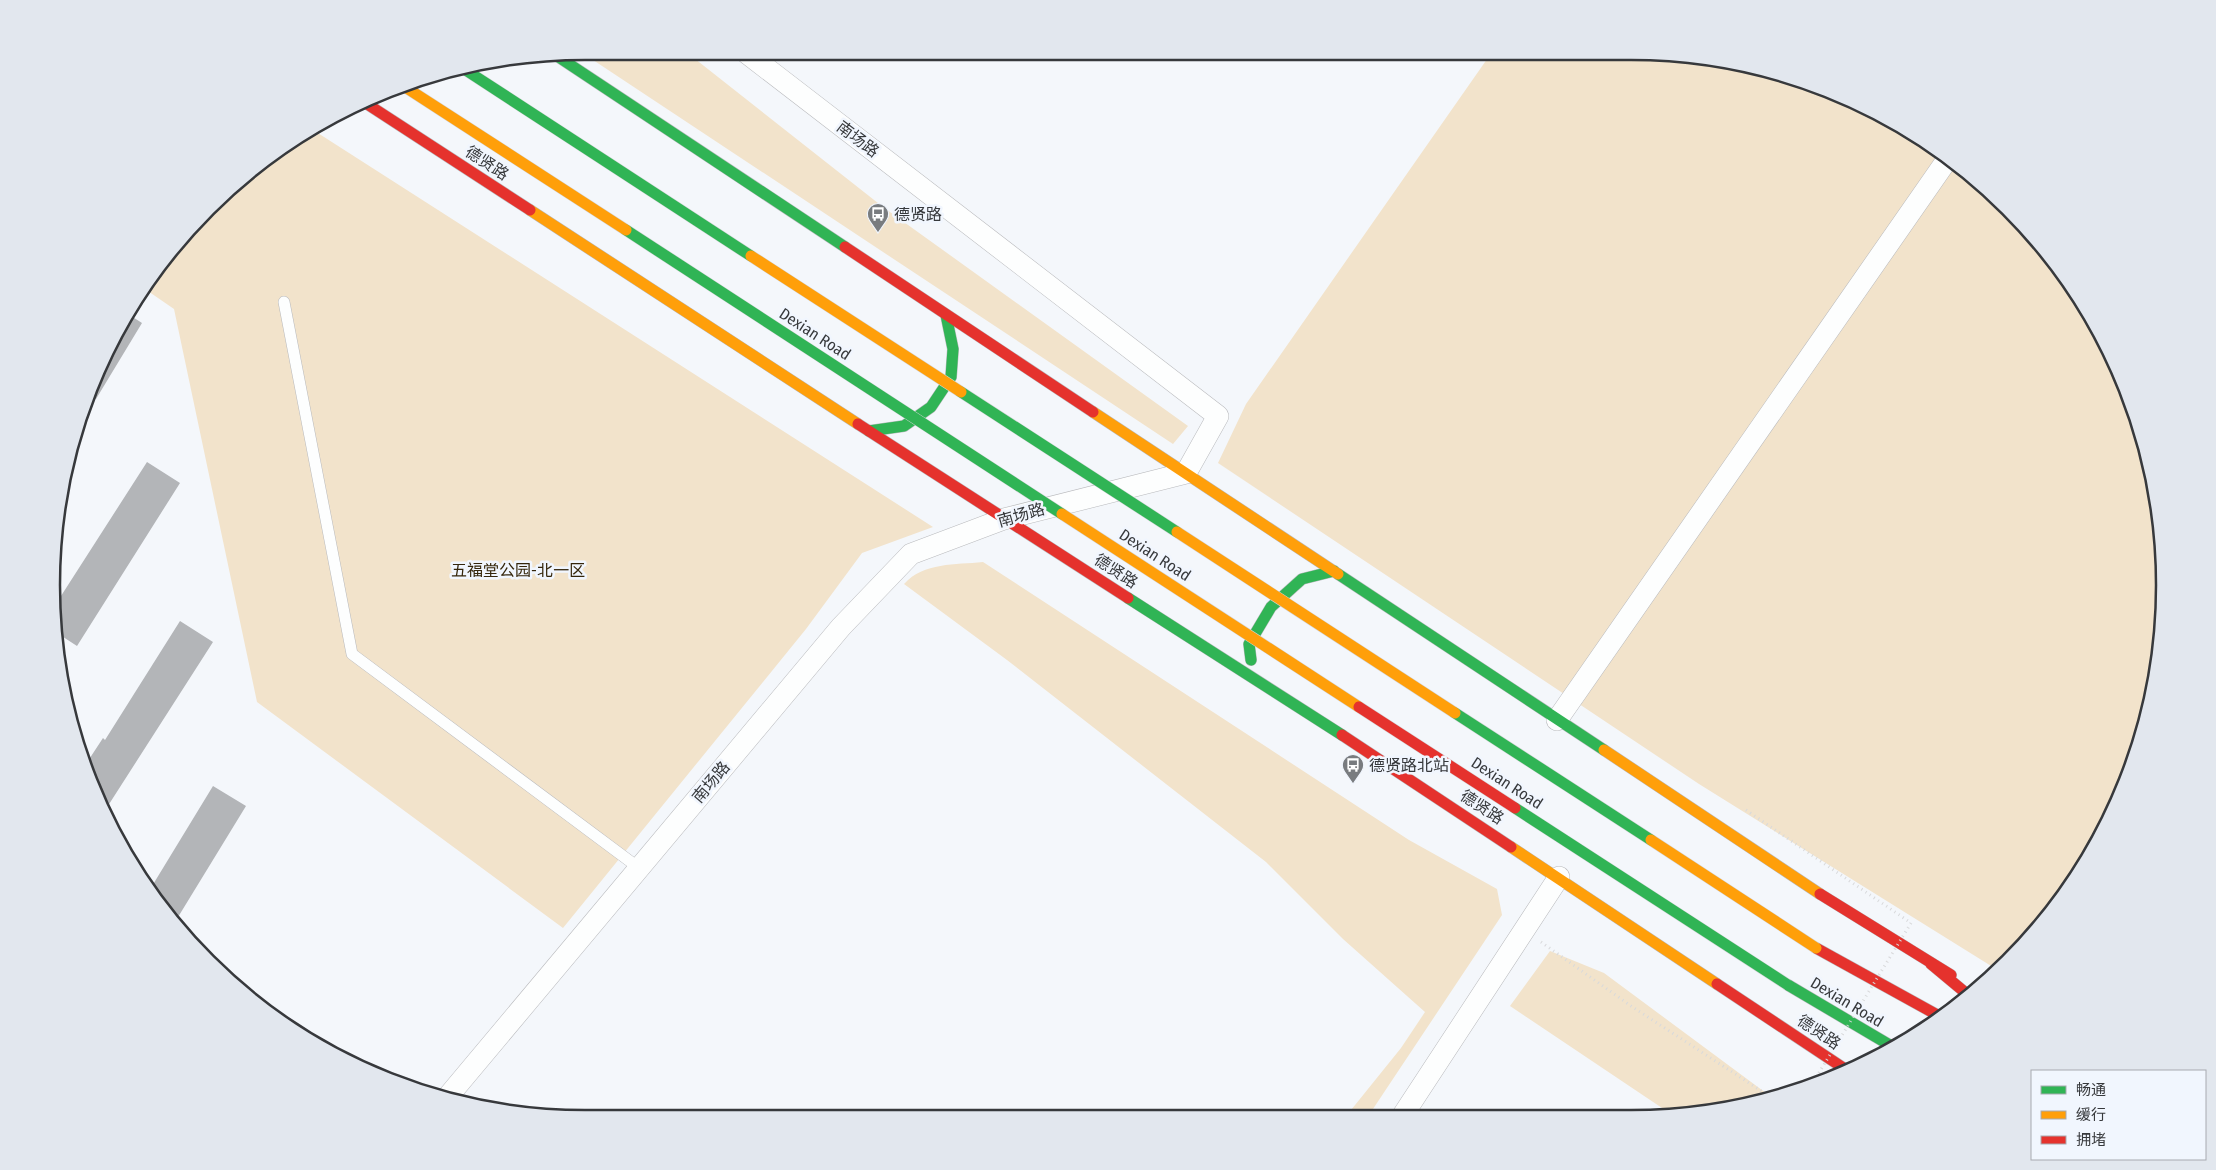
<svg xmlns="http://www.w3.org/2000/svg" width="2216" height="1170" font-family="'Fira Sans Condensed','Noto Sans SC',sans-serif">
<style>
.green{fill:#f2e3cb}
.building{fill:#b3b5b8}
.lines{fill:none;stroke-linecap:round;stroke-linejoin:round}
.lane-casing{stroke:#b9babd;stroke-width:12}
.street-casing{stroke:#b9babd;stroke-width:22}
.fast-casing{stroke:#b9babd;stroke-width:12}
.slow-casing{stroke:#b9babd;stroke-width:12}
.jam-casing{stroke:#b9babd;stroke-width:12}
.path{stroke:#d8d9db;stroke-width:3;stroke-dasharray:1 4;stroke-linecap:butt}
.lane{stroke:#fdfefe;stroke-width:11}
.street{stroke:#fdfefe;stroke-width:21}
.fast{stroke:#30b455;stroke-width:11}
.slow{stroke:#ff9f0a;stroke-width:11}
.jam{stroke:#e5322d;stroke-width:11}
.fast-bridge-casing{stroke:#d3d4d6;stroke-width:12;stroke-linecap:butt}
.slow-bridge-casing{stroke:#d3d4d6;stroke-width:12;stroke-linecap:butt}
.jam-bridge-casing{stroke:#d3d4d6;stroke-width:12;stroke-linecap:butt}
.path-bridge{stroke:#d8d9db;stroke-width:3;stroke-dasharray:1 4;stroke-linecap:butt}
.fast-bridge{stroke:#30b455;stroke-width:11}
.slow-bridge{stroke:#ff9f0a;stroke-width:11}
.jam-bridge{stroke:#e5322d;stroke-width:11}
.labels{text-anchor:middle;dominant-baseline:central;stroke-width:5;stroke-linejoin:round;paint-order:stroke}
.street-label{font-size:16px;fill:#37393c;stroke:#f1f6fe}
.poi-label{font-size:16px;fill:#37393c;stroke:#f1f6fe;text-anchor:start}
.park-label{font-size:16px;fill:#35260b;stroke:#f1f6fe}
.rim{fill:none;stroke:#37393c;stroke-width:2.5}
</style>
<rect width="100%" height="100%" fill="#f4f7fb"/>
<path class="green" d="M685 51 883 207 1188 426 1173 444 581 52Z
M1492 52H1666L1769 70 1867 106 1956 162 2032 233 2093 318 2137 414 2160 516 2164 620 2146 723 2110 821 2032 937 1996 969 1699 784 1218 463 1246 404Z
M310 128 933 527 862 553 806 629 563 928 257 702 174 309 142 287 184 233 260 162Z
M983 562 1409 840 1497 889 1502 915 1369 1115H1347L1401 1048 1425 1012 1343 939 1266 862 1007 660 904 584C924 562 955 565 983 562Z
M1550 951 1604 973 1770 1096 1701 1114H1671L1510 1006Z"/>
<path class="building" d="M128 314 142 323 96 399 87 394 92 380Z
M147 462 180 483 77 646 54 631 52 610Z
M180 621 213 642 104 812 92 790 84 767 103 738 105 740Z
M213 786 246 806 175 922 149 891Z"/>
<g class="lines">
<g class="lane-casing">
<path id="lane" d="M284 302 352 654 639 868"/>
</g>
<g class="street-casing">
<path id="street" d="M1557 720 1949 157
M445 1100 841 627 911 554 1004 519 1186 473 1218 416 744 51
M1403 1115 1559 877"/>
</g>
<g class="fast-casing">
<path id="fast" d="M554 54 845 247
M869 431 904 426 931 407 951 377 953 349 946 315
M1338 574 1604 750
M1128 598 1342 735
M1251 660 1249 644 1271 607 1302 579 1334 571
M1788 985 1893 1047"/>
</g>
<g class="slow-casing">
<path id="slow" d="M530 210 858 424
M1093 412 1338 574
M1604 750 1820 894
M1511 847 1717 984"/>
</g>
<g class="jam-casing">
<path id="jam" d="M364 102 530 210
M845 247 1093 412
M858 424 1128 598
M1342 735 1511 847
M1820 894 1951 975
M1816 948 1941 1017
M1931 964 1967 994
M1717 984 1848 1071"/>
</g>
<path class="path" d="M1541 942 1631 1006 1769 1096"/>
<use href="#lane" class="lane"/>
<use href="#street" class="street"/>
<use href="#fast" class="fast"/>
<use href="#slow" class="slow"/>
<use href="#jam" class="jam"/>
<g class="fast-bridge-casing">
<path id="fast-bridge" d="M461 67 751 256
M626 230 1062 514
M961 392 1177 532
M1455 713 1651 840
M1515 808 1788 985"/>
</g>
<g class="slow-bridge-casing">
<path id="slow-bridge" d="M402 85 626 230
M751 256 961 392
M1062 514 1359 707
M1177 532 1455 713
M1651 840 1816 948"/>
</g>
<g class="jam-bridge-casing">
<path id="jam-bridge" d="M1359 707 1515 808"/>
</g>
<path class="path-bridge" d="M1746 810 1911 923 1812 1084"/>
<use href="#fast-bridge" class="fast-bridge"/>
<use href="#slow-bridge" class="slow-bridge"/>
<use href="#jam-bridge" class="jam-bridge"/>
</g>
<defs>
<g id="bus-pin" transform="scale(1.125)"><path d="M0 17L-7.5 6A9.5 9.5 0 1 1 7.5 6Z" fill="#797c7f" stroke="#f1f6fe"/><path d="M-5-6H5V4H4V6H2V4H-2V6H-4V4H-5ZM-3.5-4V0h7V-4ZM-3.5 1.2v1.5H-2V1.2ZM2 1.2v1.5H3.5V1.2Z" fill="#fff"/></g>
</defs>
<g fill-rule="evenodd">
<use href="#bus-pin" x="878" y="214"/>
<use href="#bus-pin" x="1353" y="765"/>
</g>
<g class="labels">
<g class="street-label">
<text transform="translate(858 139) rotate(37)">南场路</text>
<text transform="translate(487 163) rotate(33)">德贤路</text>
<text transform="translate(815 334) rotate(33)">Dexian Road</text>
<text transform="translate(1021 515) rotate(-16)">南场路</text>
<text transform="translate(1155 555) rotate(33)">Dexian Road</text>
<text transform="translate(1116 571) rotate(33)">德贤路</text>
<text transform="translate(711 782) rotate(-50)">南场路</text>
<text transform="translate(1507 783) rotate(33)">Dexian Road</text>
<text transform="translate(1482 807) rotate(33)">德贤路</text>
<text transform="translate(1847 1002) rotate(31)">Dexian Road</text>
<text transform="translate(1819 1032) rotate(34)">德贤路</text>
</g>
<g class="poi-label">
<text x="894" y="214">德贤路</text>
<text x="1369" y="765">德贤路北站</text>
</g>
<g class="park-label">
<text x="518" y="570">五福堂公园-北一区</text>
</g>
</g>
<path d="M0 0H2216V1170H0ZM585 60H1631A525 525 0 0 1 2156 585V585A525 525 0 0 1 1631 1110H585A525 525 0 0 1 60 585V585A525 525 0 0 1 585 60Z" fill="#e2e7ee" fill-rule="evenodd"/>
<path class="rim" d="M585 60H1631A525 525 0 0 1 2156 585V585A525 525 0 0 1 1631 1110H585A525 525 0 0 1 60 585V585A525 525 0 0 1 585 60Z"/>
<rect x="2031" y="1070" width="175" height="90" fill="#f1f6fe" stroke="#a7aab0"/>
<rect x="2041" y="1086" width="25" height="8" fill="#30b455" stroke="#a7aab0"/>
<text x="2076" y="1095" font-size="15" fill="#37393c">畅通</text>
<rect x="2041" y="1111" width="25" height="8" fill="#ff9f0a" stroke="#a7aab0"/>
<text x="2076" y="1120" font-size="15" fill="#37393c">缓行</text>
<rect x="2041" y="1136" width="25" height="8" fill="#e5322d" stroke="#a7aab0"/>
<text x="2076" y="1145" font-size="15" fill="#37393c">拥堵</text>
</svg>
